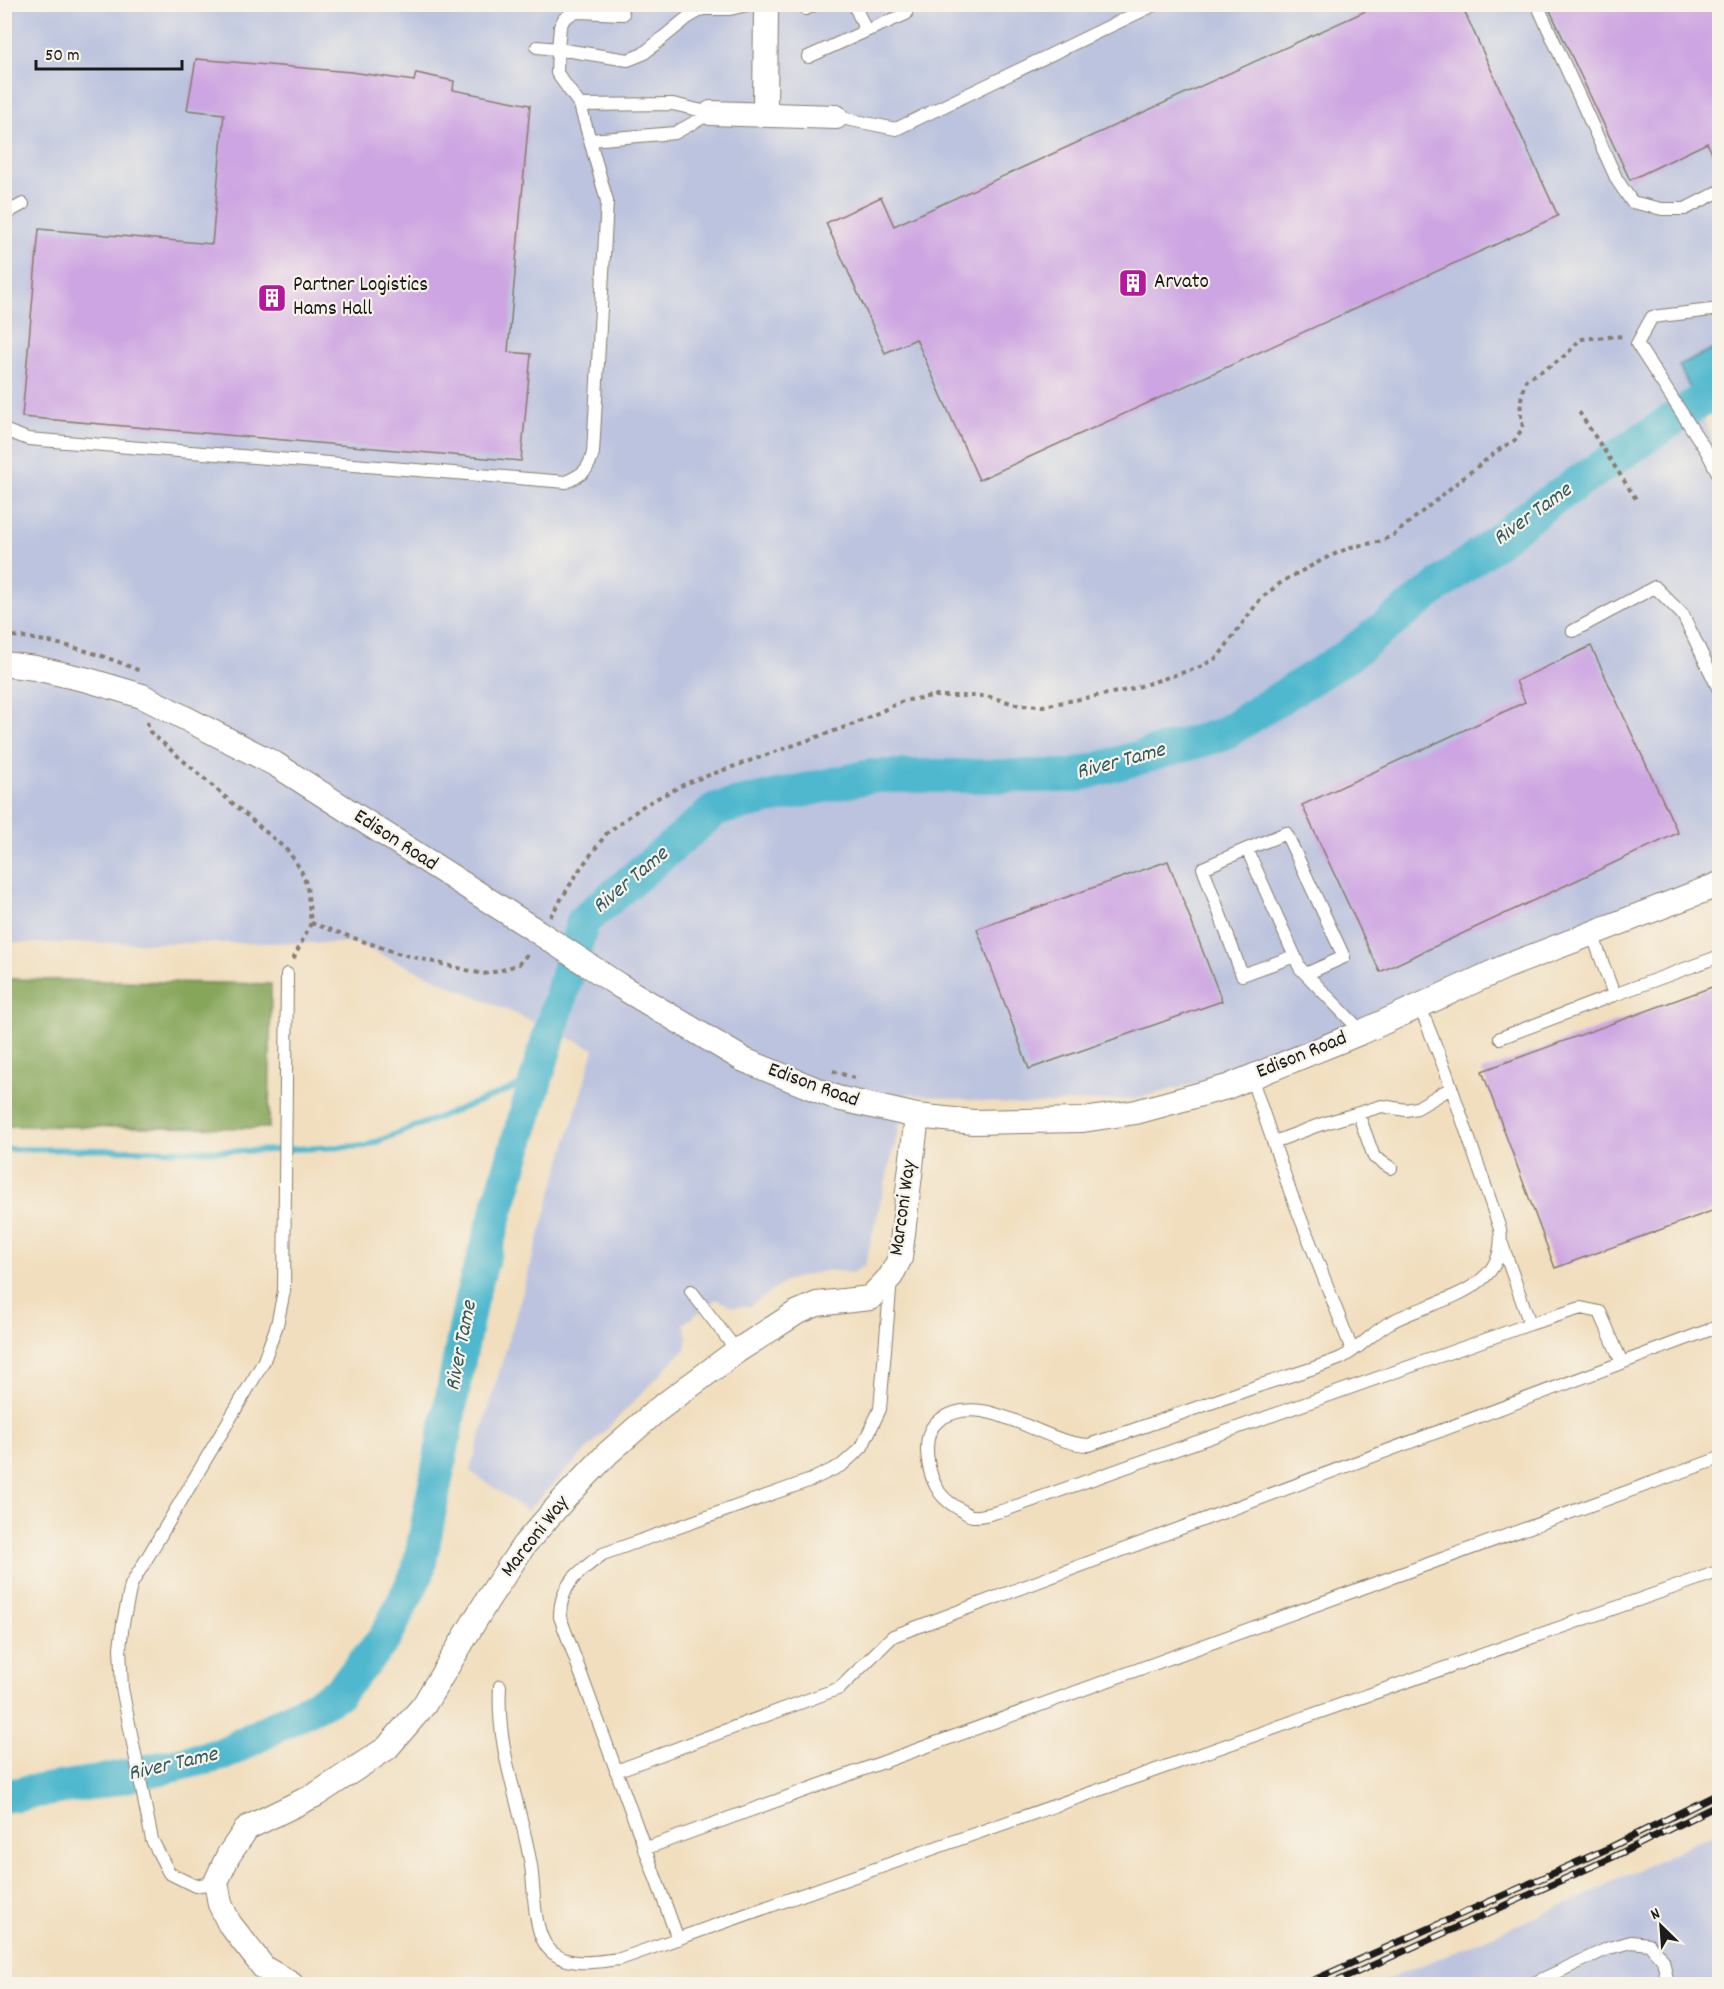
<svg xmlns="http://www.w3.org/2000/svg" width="1724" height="1989" font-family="Dekko,sans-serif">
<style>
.industrial{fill:#bbc3de}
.forest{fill:#86a65a;stroke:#51613b;stroke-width:1.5}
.water{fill:#50b8ce;stroke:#366a75;stroke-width:1.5}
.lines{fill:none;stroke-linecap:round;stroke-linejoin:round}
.stream{stroke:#50b8ce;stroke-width:6}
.river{stroke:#50b8ce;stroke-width:34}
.building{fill:#cda5e2}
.service-casing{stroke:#867d6d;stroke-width:14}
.minor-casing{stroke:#867d6d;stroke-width:26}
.path{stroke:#867d6d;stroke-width:4;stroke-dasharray:4.5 4.5;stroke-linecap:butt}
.service{stroke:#fff;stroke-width:12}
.minor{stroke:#fff;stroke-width:24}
.rail-casing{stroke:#1c1c1c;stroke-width:7}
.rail{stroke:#f7f3e8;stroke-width:4.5;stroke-dasharray:14;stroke-linecap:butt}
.minor-bridge-casing{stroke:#867d6d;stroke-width:26;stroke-linecap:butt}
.minor-bridge{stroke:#fff;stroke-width:24}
.labels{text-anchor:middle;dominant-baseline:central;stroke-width:4.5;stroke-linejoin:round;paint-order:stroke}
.poi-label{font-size:21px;fill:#1c1c1c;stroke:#f7f3e8;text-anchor:start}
.street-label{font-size:21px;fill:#1c1c1c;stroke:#f7f3e8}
.water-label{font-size:22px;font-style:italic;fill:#315a63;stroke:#f7f3e8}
</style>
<rect width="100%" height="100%" fill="#f7f3e8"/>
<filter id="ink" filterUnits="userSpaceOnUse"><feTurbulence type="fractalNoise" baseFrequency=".0167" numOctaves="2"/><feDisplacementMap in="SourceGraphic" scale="12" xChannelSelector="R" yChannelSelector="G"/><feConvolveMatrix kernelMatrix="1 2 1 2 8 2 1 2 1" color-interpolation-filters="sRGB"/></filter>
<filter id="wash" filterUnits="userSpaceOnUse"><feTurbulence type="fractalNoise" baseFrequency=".008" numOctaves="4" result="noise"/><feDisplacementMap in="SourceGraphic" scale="24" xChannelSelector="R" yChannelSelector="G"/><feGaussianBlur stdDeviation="1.35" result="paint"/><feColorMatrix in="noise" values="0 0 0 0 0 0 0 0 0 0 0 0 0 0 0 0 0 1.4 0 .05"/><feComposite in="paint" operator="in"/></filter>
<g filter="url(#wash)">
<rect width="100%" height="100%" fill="#f1debe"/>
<path class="industrial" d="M5 5H1719V347L1680 365 1719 455V876L1495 959 1324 1036 1222 1077 1134 1099 1020 1105 907 1094 865 1265 852 1273 828 1270 788 1280 750 1306 733 1307 716 1299 684 1324 687 1337 686 1348 527 1511 470 1471 594 1049 355 943H5Z
M1719 1831V1984H1377L1569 1903Z"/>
<path class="forest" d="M5 979 271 984 269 1128 5 1126Z"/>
<path class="water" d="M1719 347V408L1703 417 1679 365Z"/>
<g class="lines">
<path class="stream" d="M4 1149 248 1151 366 1146 536 1079"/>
<path class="river" d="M4 1796 99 1782 223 1754 337 1694 385 1638 418 1572 471 1299 583 921 716 809 871 776H1073L1221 735 1347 656 1541 507 1720 388"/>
</g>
<g id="blocks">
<path class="building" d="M1381 4H1461L1558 216 979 480 916 339 885 353 826 223 881 197 894 226Z
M1547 4H1720V168L1707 143 1630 180Z
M196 59 351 72 414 81 416 73 454 81 453 90 530 105 508 352 531 354 521 461 22 417 39 229 212 244 224 114 187 110Z
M1591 646 1678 833 1380 972 1302 805 1525 702 1516 681Z
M1168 861 1222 1001 1029 1069 977 929Z
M1720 984V1208L1555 1268 1482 1071Z"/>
</g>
</g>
<g filter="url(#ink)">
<use href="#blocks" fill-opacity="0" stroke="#867d6d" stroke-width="1.5"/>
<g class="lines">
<g class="service-casing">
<path id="service" d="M854 4 866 31 906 14 902 4
M1537 4 1617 180 1632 202 1662 209H1685L1720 191
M806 9 816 4
M537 47 558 49 628 60 643 54 687 18 702 9H730L751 4
M808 57 866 31
M580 105 673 104 711 113
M836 117 896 129 1156 4
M590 140 675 133 711 113
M4 220 12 210 23 204
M1720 309 1652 317 1637 344 1707 452 1720 477
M4 430 28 439 566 482C583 474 588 471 593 453L607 201 580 105 557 73 558 49 560 27 564 19 571 14 579 12 623 14
M1573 631 1655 587 1683 615 1720 692
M1247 849 1203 868 1242 975 1295 956
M1306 974 1344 957 1286 833 1247 849 1300 968 1362 1032
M1614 995 1720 956
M1420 1007 1446 1072 1500 1229C1509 1292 1435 1299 1393 1321 1374 1330 1360 1349 1341 1358 1314 1369 1285 1377 1258 1386 1202 1406 1146 1426 1089 1445 1041 1444 984 1387 938 1421 919 1436 928 1476 940 1493 945 1500 954 1506 961 1510 965 1512 969 1516 973 1516 983 1517 995 1512 1005 1510L1530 1324 1581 1308 1600 1312 1622 1363
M1500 1038 1614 995 1592 933
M1251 1077 1290 1191 1352 1350
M1358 1113 1374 1157 1391 1168
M1274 1142 1319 1125 1382 1106 1406 1110 1417 1108 1451 1088
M1502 1244 1530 1324
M691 1291 737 1351
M500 1686C496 1752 521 1803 531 1866 535 1891 532 1937 553 1953 572 1968 599 1961 620 1959L1720 1571
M616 1771 840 1688 893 1636 1720 1326
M644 1849 1720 1458
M216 1882 195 1886 169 1873 152 1840 122 1688 120 1648 123 1623 131 1585 263 1363 277 1325 284 1291 287 974
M678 1939 560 1617C560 1584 578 1572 603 1554L811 1480 842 1465 862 1447 880 1409 891 1279
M1532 1984 1609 1948 1631 1942 1649 1944 1663 1960 1668 1984"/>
</g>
<g class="minor-casing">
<path id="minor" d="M711 113 836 117
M765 113 766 4
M4 664 35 668 88 680 142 696 275 764 535 930
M620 986 744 1060 837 1098 917 1116 973 1122 1083 1120 1136 1112 1227 1087 1362 1032 1505 967 1720 884
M291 1984 264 1968 229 1923 220 1904 216 1882 228 1856 247 1828 317 1794 387 1748 424 1705 488 1599 524 1545 564 1499 608 1453 656 1411 737 1351 796 1313 817 1304 870 1298 891 1276 900 1258 917 1116"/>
</g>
<path class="path" d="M1579 412 1638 502
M4 635C52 640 99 652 142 672
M147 722 150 732 288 851 301 870 307 886 311 923 292 962
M550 917 580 869 607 833 646 804 687 783 854 724 903 701 933 696H986L1019 705 1043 706 1128 690 1200 667 1218 657 1261 598 1283 581 1328 557 1351 547 1378 542 1394 535 1464 477 1500 449 1515 440 1523 427C1519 410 1520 396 1526 380 1551 365 1562 362 1580 339L1624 336
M311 923 397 953 483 974 499 971 519 964 529 952
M833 1071 854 1078"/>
<use href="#service" class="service"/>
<use href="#minor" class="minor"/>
<g class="rail-casing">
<path id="rail" d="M1305 1984 1609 1848 1720 1793
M1331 1984 1613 1857 1720 1804"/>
</g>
<use href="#rail" class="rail"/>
<g class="minor-bridge-casing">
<path id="minor-bridge" d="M535 930 620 986"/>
</g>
<use href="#minor-bridge" class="minor-bridge"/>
</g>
</g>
<defs>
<g id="building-square" transform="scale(1.5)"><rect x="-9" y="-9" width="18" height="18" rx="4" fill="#b5179e" stroke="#f7f3e8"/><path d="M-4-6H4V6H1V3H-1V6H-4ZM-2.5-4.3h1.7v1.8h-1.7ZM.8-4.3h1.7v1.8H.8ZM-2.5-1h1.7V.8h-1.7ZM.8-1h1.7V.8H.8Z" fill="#fff"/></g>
</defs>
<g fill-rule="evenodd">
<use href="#building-square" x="1133" y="283"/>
<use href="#building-square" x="272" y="298"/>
</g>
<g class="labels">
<g class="poi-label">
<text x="1154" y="283">Arvato</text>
<text x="293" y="286">Partner Logistics<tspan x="293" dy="24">Hams Hall</tspan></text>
</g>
<g class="street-label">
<text transform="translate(395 841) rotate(33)">Edison Road</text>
<text transform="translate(1302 1056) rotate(-22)">Edison Road</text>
<text transform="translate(813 1086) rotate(20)">Edison Road</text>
<text transform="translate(904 1208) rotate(-82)">Marconi Way</text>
<text transform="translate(536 1537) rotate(-52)">Marconi Way</text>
</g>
<g class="water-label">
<text transform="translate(1533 515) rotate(-36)">River Tame</text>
<text transform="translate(1121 762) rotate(-15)">River Tame</text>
<text transform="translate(631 881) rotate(-40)">River Tame</text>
<text transform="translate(462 1346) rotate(-79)">River Tame</text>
<text transform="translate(173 1765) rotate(-13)">River Tame</text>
</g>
</g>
<rect width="1724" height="1989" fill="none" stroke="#f7f3e8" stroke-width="24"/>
<g transform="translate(1661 1926) rotate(335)" stroke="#f7f3e8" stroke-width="4.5" paint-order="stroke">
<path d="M0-4.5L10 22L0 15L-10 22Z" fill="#1c1c1c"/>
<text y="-9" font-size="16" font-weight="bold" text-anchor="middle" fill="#1c1c1c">N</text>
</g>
<path d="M36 60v9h146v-9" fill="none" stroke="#1c1c1c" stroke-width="3"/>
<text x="45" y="60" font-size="18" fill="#1c1c1c" stroke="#f7f3e8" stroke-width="4.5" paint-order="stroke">50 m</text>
</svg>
